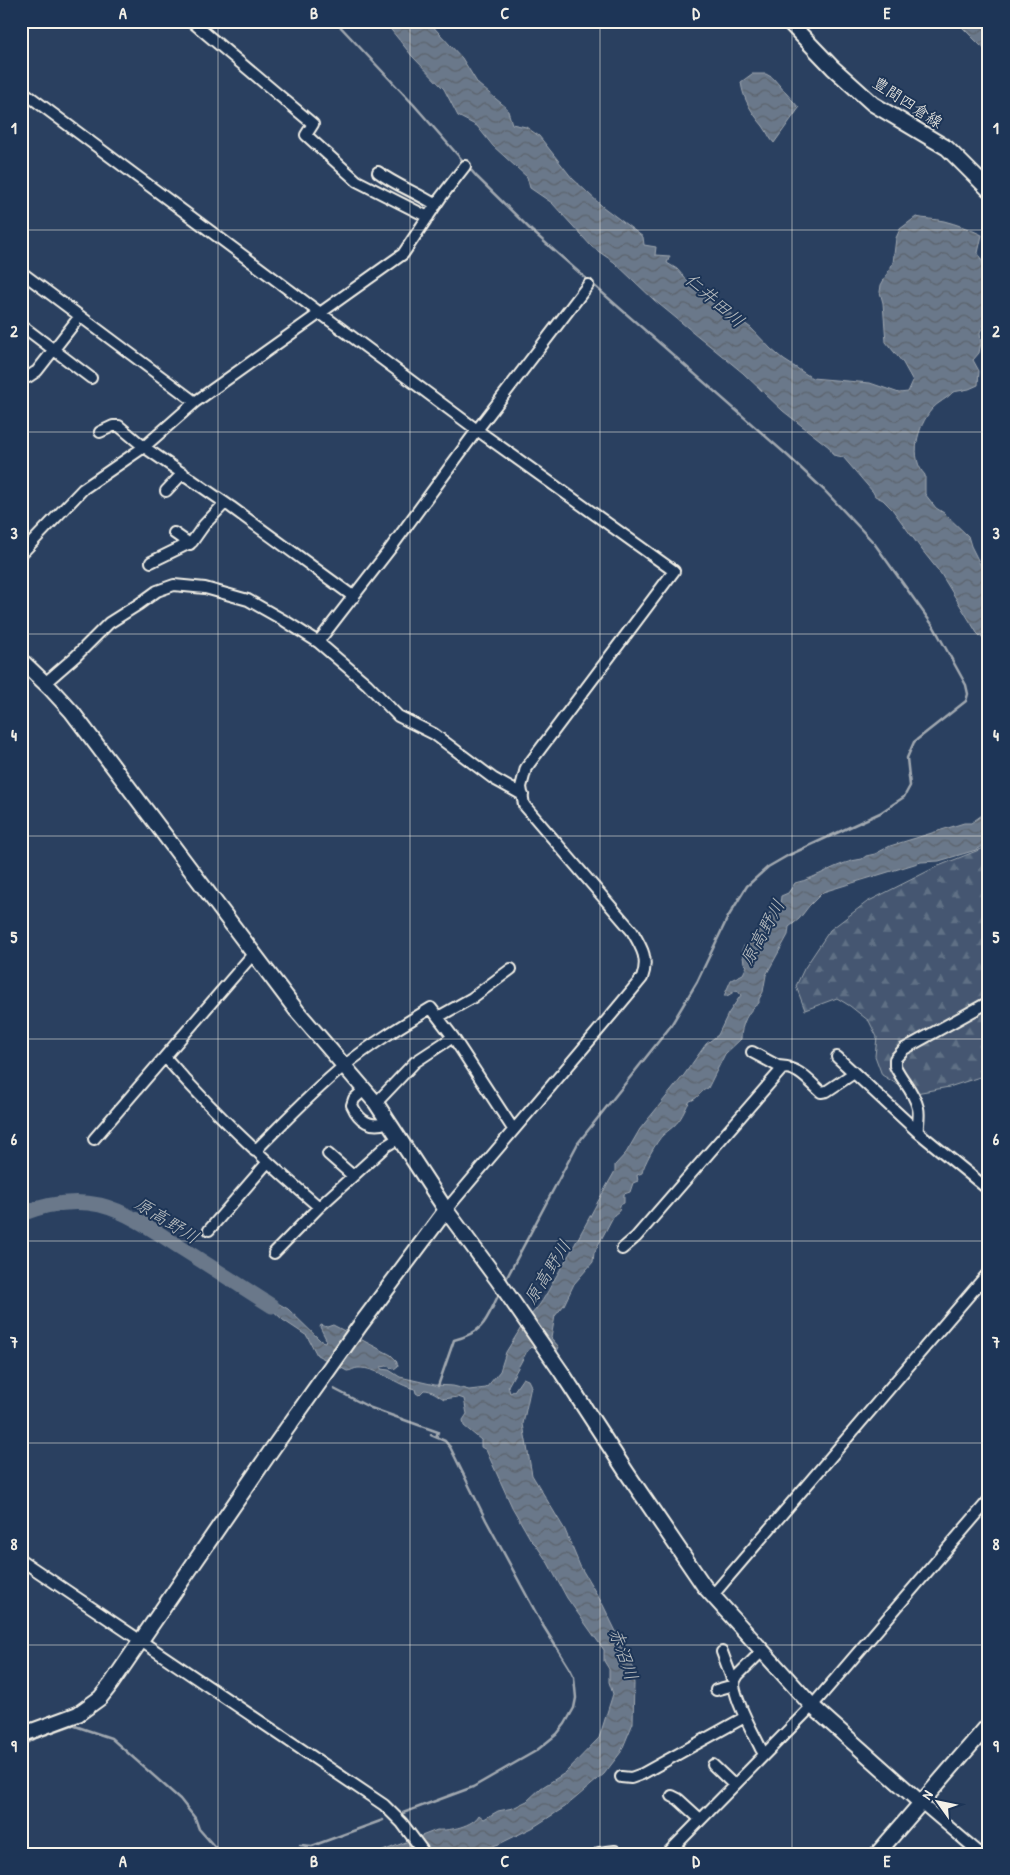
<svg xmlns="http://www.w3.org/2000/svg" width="1010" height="1875" font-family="'Patrick Hand','Klee One',sans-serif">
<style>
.forest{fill:url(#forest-firs);stroke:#9ca4ac}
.water{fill:url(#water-waves);stroke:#a1a8b0}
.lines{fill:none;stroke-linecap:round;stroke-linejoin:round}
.stream{stroke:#a1a8b0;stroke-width:2.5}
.river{stroke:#6a788a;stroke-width:15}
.street-casing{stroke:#f4f1e8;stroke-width:14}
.secondary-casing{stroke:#f4f1e8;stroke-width:18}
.street{stroke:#1d3557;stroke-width:10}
.secondary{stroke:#1d3557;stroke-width:14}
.grid{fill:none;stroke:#f4f1e8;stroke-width:1;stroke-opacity:0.55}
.labels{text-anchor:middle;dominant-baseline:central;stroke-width:4;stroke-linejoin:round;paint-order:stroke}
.street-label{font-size:16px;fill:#f4f1e8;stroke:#1d3557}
.water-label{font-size:18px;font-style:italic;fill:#bdc1c2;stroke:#1d3557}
.neatline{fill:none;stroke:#f4f1e8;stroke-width:2}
.grid-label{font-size:16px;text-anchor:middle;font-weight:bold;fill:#f4f1e8}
</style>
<defs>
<pattern id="forest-firs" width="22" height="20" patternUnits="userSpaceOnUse" patternTransform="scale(1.25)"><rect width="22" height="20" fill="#445771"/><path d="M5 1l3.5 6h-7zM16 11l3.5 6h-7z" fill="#607085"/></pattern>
<pattern id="water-waves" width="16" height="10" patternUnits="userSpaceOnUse" patternTransform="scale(1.25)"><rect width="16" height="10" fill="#6a788a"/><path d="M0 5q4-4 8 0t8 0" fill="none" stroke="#5b626b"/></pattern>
</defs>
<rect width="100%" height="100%" fill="#2a4060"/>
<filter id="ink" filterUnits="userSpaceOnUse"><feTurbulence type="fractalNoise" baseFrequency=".02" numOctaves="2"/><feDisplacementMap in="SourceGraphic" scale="10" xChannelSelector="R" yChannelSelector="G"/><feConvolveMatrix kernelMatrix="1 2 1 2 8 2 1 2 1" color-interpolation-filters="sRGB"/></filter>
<g filter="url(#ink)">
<path class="forest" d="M989 846V1074L949 1087 916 1093 900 1086 882 1075 875 1056 877 1037 869 1021 850 1006 837 998 805 1010 796 986 804 969 830 930 867 902 936 867Z"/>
<path class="water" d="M384 21H428L462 58 478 84 507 108 512 124 526 127 539 136 572 178 603 207 643 237 644 245 656 247 655 255 670 256 667 263 677 269 690 284 751 328 771 349 784 360 812 378 870 383 899 393 908 392 913 381 903 363 886 342 883 303 880 292 881 285 893 263 896 238 900 229 916 217C925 219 934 219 944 221 956 224 970 229 982 235L978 253 986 270 987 284 985 297 989 316 980 332 981 343 979 353 973 360 979 371 978 385 969 389 953 392C947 399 938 402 932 409 917 427 909 458 925 475V494L936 508 944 513 968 536 971 546 989 582V657L984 648V640L977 633 941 574 922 550 892 509 883 500 875 496 873 492 843 457 833 455 829 447 783 411 743 373 654 300 614 262 592 247 552 203 530 188 527 177 493 146 477 126 458 116 444 89 412 56Z
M956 21H989V54Z
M752 74H766L773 78 799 108 774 143C769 138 767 131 763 126 752 113 743 99 741 82Z
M989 810V843L976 850 939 861 921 862 823 892 809 906 799 919 789 927 788 935 766 975 763 992 759 999V1003C748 1010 741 1025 741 1039L725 1054 708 1088C700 1091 698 1099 690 1101 686 1107 684 1113 680 1119 676 1125 669 1130 663 1135 657 1140 643 1166 642 1173L637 1175 638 1181 633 1183 630 1192 624 1194V1203L620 1205 619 1211 614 1215 594 1253 593 1262 574 1284 564 1305 555 1316 551 1338 559 1347 555 1356 531 1347 526 1353 508 1386 510 1393 514 1391 523 1378 528 1380 531 1386 523 1424 532 1475 565 1530 580 1566 603 1605 632 1664 634 1684 633 1723 621 1752 604 1774 565 1807 532 1828 499 1844 468 1854H375L437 1830C450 1831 473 1826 479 1815L484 1819 498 1811 513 1808 527 1801 541 1788 565 1773 599 1738 613 1694 609 1682V1669L604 1661V1650L567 1598 548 1563 536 1545 531 1540 512 1507 486 1450 481 1447V1440L464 1426 463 1420 467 1414 464 1399 458 1397 444 1399C437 1395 432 1390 424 1390L419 1395 416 1393 415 1389C396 1385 378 1367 358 1368 354 1368 351 1371 347 1371L317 1355 307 1336 283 1320 268 1306 245 1292 274 1301 288 1309 321 1341 325 1342 326 1339 320 1327 321 1325 327 1327 333 1325 391 1355 396 1360 398 1366 394 1369 387 1366 381 1367V1369L389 1370 400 1377 435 1385 453 1386 469 1390 486 1388 500 1371 506 1352 527 1318C539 1309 547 1293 554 1280 576 1245 594 1207 615 1171V1165L626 1153 640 1129 684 1075 706 1044 718 1035 728 1014 741 995 737 990 727 996H724L731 980 743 974 747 966 744 963 742 950 744 946 752 943 763 923 774 907 780 904 781 896 788 893 795 883C818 878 837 862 862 859L866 856 875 854 890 846 964 823H971Z"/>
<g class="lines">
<path class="stream" d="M335 21 414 105 477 177 532 231 788 456 824 490 874 543 934 627 966 685 968 694 966 701 914 742 907 758 910 786 904 797 880 813 787 856 768 867 747 886 728 917 697 982 670 1027 578 1143 504 1283
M438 1386 454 1340C486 1332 486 1319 500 1292
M334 1389 371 1408 438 1432 436 1437
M21 1747 36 1738 72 1725 111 1738 180 1799 195 1818 199 1829 221 1854
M403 1813 473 1787 536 1751 557 1734 565 1724 574 1708 576 1698 574 1677 570 1669 542 1624 486 1520 450 1447 445 1441 431 1435
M300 1845 312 1846 383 1820
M295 1854 303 1851 306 1847"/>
<path class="river" d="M21 1214C46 1204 73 1199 100 1205 128 1212 155 1231 178 1246 210 1266 241 1286 272 1306"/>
<g class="street-casing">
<path id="street" d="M191 21 313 124 306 135 357 181 428 217
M21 90 477 430 674 571 526 768 521 787 524 805 632 931C642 948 649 959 642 978 578 1056 511 1132 446 1210
M378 172C397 186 416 192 436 205
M21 272 195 402
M21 325 91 378
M21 375 28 377 37 371 80 316
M100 432 113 426H119L144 447 231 507 354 597
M166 491 183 473
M174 533 190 544
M21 554 83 489 144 447 195 402 403 254 441 197 465 166
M151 562 192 542 204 525 225 503
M318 642 390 549 477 430 588 285
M45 683 76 656 109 623 139 604 157 591 174 585 205 588 248 600 285 621 318 642 367 684 398 716 434 734 494 779 523 795
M438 1017 472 998 511 969
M752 1052 778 1066 787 1067
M165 1057C212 1111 264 1160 319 1207
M837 1057 918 1132 989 1190
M364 1090 354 1099 352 1105C359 1121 371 1129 388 1122
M376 1103 415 1062 453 1037
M918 1132C917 1124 920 1116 918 1108 914 1091 902 1081 895 1066V1059L904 1049 989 1002
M94 1139 254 953
M255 1151C284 1122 312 1092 344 1066 371 1044 401 1026 431 1008L453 1037 513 1129
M328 1154 353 1176
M209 1230 267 1163
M622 1249 636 1237 782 1069C795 1064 811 1083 821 1092L827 1091 854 1073
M274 1253 319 1207 386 1146 399 1138
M21 1560 384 1805 402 1823 425 1854
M712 1596 989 1272
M762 1651 738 1675C735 1679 734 1682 734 1686 738 1707 752 1730 761 1749L764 1754
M722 1652 731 1676 735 1680
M716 1690 734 1685
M713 1765 734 1785
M621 1777 631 1778 642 1774 745 1717
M672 1796 678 1799 700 1819
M921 1803 981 1854
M599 1853 615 1851 619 1854
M667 1854 812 1706 989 1500"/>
</g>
<g class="secondary-casing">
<path id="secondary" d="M788 21 833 68 873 104 947 148 989 190
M24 663 50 688 72 712 297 1011 376 1103 446 1210 497 1279 562 1373 627 1473 704 1586 812 1706 921 1803
M21 1735 78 1714 100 1698 111 1684 273 1448 361 1324 446 1210
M877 1854 989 1724"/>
</g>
<use href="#street" class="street"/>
<use href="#secondary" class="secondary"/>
</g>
</g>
<path class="grid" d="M218 21V1854M410 21V1854M600 21V1854M792 21V1854M21 230H989M21 432H989M21 634H989M21 836H989M21 1039H989M21 1241H989M21 1443H989M21 1645H989"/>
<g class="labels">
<g class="street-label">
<text transform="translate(908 102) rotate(33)">豊間四倉線</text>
</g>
<g class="water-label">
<text transform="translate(715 300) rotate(41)">仁井田川</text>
<text transform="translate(762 932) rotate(-61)">原高野川</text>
<text transform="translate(167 1220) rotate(32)">原高野川</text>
<text transform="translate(547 1272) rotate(-58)">原高野川</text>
<text transform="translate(624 1654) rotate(71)">赤沼川</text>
</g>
</g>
<rect width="1010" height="1875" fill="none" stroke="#1d3557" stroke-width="55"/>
<g transform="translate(938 1802) rotate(303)" stroke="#1d3557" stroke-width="4" paint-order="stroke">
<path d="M0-4L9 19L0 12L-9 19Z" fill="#f4f1e8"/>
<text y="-8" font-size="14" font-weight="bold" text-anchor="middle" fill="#f4f1e8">N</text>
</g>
<rect x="28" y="28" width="954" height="1820" class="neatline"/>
<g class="grid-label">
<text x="123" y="19">A</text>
<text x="314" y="19">B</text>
<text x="505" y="19">C</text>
<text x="696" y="19">D</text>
<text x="887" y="19">E</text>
<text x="14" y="134">1</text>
<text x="996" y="134">1</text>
<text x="14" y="337">2</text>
<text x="996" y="337">2</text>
<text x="14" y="539">3</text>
<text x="996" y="539">3</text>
<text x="14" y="741">4</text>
<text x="996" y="741">4</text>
<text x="14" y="943">5</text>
<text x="996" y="943">5</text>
<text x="14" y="1145">6</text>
<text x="996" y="1145">6</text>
<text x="14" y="1348">7</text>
<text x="996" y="1348">7</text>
<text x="14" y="1550">8</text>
<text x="996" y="1550">8</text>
<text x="14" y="1752">9</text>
<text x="996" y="1752">9</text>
<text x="123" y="1867">A</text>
<text x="314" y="1867">B</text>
<text x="505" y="1867">C</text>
<text x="696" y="1867">D</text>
<text x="887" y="1867">E</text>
</g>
</svg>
